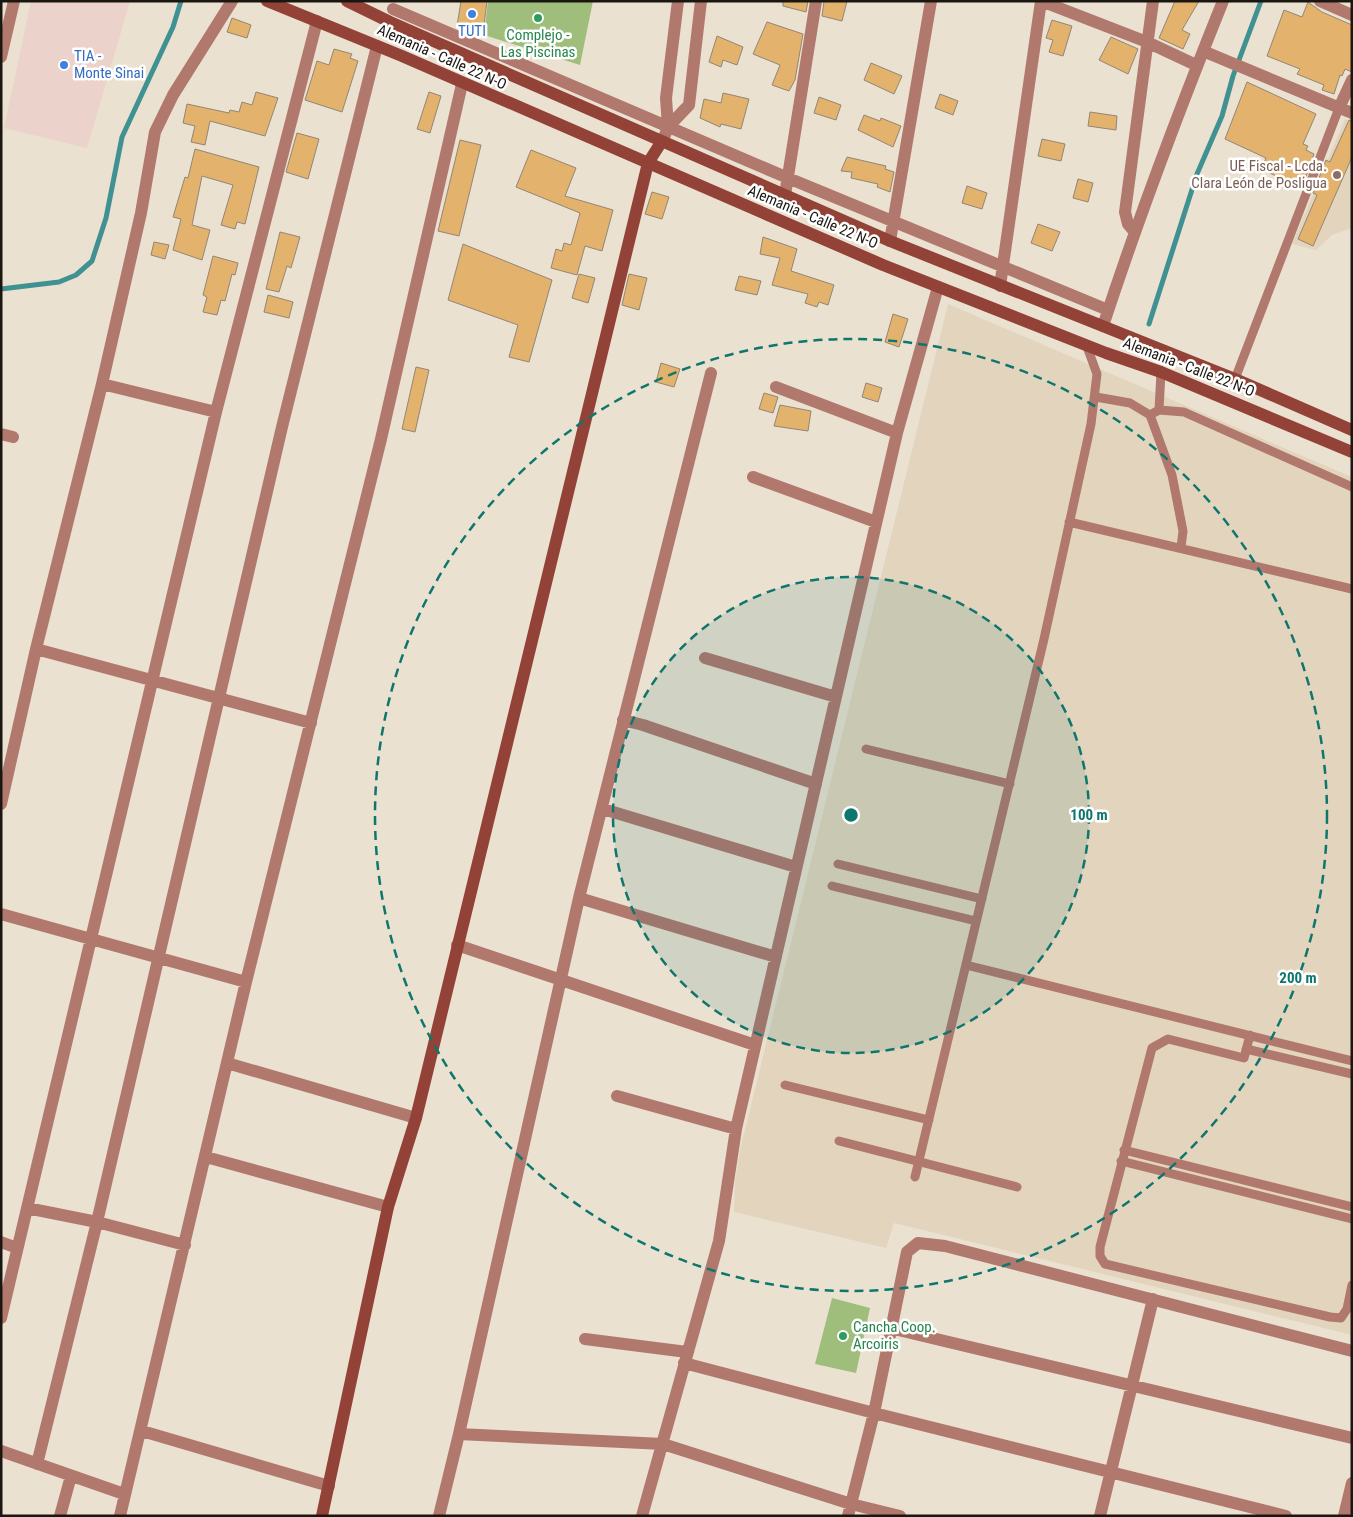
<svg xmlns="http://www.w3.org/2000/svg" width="1353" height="1517" font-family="'Roboto Condensed',sans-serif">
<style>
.commercial{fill:#ebd2ca}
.built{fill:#e3d5bd}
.green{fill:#9fbe7b}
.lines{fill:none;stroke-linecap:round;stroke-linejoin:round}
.stream{stroke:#409192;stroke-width:5}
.building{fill:#e3b26c;stroke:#918677}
.lane{stroke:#b1786e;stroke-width:9}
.street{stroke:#b1786e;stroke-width:12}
.secondary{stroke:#934237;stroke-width:12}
.ring{fill:none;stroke:#0f766e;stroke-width:2.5;stroke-dasharray:9 6}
.shop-dot{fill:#3f7fe0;stroke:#fff;stroke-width:2}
.leisure-dot{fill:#2e9e5b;stroke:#fff;stroke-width:2}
.education-dot{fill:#8d6e63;stroke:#fff;stroke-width:2}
.labels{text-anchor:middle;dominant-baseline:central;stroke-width:5;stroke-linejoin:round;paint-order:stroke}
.shop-label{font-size:15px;fill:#366cbe;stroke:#fff}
.leisure-label{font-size:15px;fill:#27864d;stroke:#fff}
.street-label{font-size:15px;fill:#1a1610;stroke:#fff}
.education-label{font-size:15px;fill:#785e54;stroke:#fff;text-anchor:end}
.centre{fill:#0f766e;stroke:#fff;stroke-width:2.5}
.ring-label{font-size:15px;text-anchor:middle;font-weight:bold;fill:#0f766e;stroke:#fff;stroke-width:5;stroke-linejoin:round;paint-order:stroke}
</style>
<rect width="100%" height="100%" fill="#ebe1d0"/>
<path class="commercial" d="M31 1H130L87 148 4 128Z"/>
<path class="built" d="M1345 119 1352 122V228L1332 235 1316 250 1292 244Z
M948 304 1352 477V1335L894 1223 886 1248 734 1212 735 1182 740 1150Z"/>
<path class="green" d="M488 1H593L580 65 484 35Z
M832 1298 870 1308 856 1373 815 1364Z"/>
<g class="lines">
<path class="stream" d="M1 289 59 282 76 275 92 261 106 218 122 137 173 27 181 1
M1149 324 1197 174 1222 116 1233 76 1261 1"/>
</g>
<path class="building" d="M461 1H487L483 33 457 26Z
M783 1H808L806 12 783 6Z
M824 1H847L842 21 822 16Z
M1175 1H1199L1182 30 1190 34 1183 49 1159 38Z
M1308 2 1322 12 1352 25V72L1345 69 1342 76 1340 75 1334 94 1322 90 1324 85 1297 74 1300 69 1267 56 1284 10 1302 17Z
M232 18 251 25 247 38 227 32Z
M1052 20 1072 26 1063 56 1049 52 1053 40 1046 38Z
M767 22 803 34 795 80 789 91 772 85 780 65 753 54Z
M717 36 743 47 737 65 723 60 721 67 709 62Z
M1111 37 1138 49 1128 74 1099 60Z
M334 49 352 54 350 58 358 61 342 112 305 100 317 61 329 65Z
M871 63 902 76 894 94 864 80Z
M1247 82 1316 114 1303 144 1308 146 1306 150 1314 154 1302 188 1261 169 1266 158 1225 139Z
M256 92 278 98 265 136 210 121 205 145 191 142 195 126 183 123 187 104 229 113 230 110 239 112 242 102 252 105Z
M429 92 441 96 430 133 417 129Z
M723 93 749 99 741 129 721 124 720 127 700 118 704 99 721 103Z
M940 94 958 101 953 115 935 108Z
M819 97 841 105 836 120 814 113Z
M1090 112 1117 116 1116 130 1088 126Z
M864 115 880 121 881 118 901 126 893 147 858 130Z
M1349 120 1352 121V157L1313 246 1298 239 1317 195 1313 193 1326 160 1330 162Z
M297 133 319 139 308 179 286 172Z
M1042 139 1065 144 1061 161 1038 156Z
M460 140 481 145 459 236 438 231Z
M195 149 259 167 245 224 237 222 235 229 221 225 233 185 202 176 192 225 210 230 202 260 173 250 181 219 173 217 185 177 188 178Z
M531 150 576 168 565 196 613 210 602 251 585 246 577 275 551 268 556 249 562 251 564 243 571 245 580 213 516 187Z
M847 157 886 166 885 169 894 172 890 192 877 187 878 184 851 178 852 172 841 171Z
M1078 179 1093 183 1088 202 1073 198Z
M967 186 987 193 982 209 962 203Z
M652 192 669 197 662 219 645 214Z
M1038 224 1060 232 1052 251 1031 243Z
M280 232 300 237 291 268 287 266 279 292 266 289Z
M763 237 797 249 791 271 834 285 828 305 819 302 817 307 805 303 808 294 772 285 780 258 760 254Z
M154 242 169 245 165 259 151 255Z
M463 244 552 280 529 362 509 357 518 325 448 300Z
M213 256 238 263 235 275 232 274 225 301 221 300 217 315 203 312 207 297 203 295Z
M579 274 595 278 588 303 572 298Z
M629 274 647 278 639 310 622 305Z
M739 276 761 281 757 295 735 290Z
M268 295 293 302 289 318 264 312Z
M893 314 908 319 899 347 885 342Z
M661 363 680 369 674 387 656 382Z
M416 367 429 370 415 432 402 429Z
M866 383 882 388 878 402 862 397Z
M764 393 778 397 773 413 759 409Z
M780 405 811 411 808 431 774 426Z"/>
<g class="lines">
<path class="lane" d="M1235 379 1339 108
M1096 397 1130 403 1150 415 1172 475 1183 531 1181 547
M1159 410 1161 372
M1150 415 1159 410 1184 412 1352 487
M1069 522 1352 589
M866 749 1010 784
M838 864 982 899
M832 886 976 921
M966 965 1352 1061
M1250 1035 1244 1058 1168 1039 1152 1048 1100 1247V1256L1105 1264 1330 1317 1341 1318 1347 1309 1352 1285
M1246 1049 1352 1074
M785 1085 929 1120
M839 1141 1017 1187
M1124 1150 1352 1207
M1121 1161 1352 1219
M915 1177 1044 639 1091 424 1097 374 1086 344"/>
<path class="street" d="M1041 1 1147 42 1196 65
M1320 1 1352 15
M393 9 788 178 1108 310
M1203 51 1352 113
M1 57 14 1
M1339 108 1352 80
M668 127 666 98 678 1
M665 135 668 127 689 105 701 1
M785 195 816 1
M1134 231 1128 224 1125 212 1153 1
M890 241 931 1
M1000 286 1041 1
M1103 326C1139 216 1180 108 1223 1
M102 384 216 412
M776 387 897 433
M1 434 13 437
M753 477 876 522
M36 649 311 723
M705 658 836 697
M623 720 643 725 816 784
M1 804 36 649 102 384 141 213 155 132 173 95 232 1
M603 809 796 867
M579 898 776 957
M1 914 246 982
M457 945 755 1045
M227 1063 416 1118
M617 1096 736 1129
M206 1157 388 1207
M27 1208 97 1222 185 1245
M1 1242 17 1248
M1 1318 216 412 317 21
M890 1328 1352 1438
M585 1339 687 1352
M684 1363 874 1413 1286 1516
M142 1431 329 1486
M459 1434 663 1444 851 1504 900 1516
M1 1451 124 1494
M37 1464 97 1222 282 427 377 46
M60 1516 71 1476
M120 1516 246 982 381 439 462 84
M439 1516 459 1434 579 898 711 373
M642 1516 719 1241 736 1129 897 433 938 287
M848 1516 874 1413 907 1252 918 1243 945 1246 1352 1351
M1100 1516 1153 1299
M1344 1516 1352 1483"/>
<path class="secondary" d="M267 1 402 56 883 265 1106 353 1161 372 1352 452
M347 1 390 22 890 241 1235 379 1352 430
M322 1516 388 1207 416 1118 648 163 662 141"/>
</g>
<circle cx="851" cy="815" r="238" fill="#0f766e" fill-opacity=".12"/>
<g class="ring">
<circle cx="851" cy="815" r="238"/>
<circle cx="851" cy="815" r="476"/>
</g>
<g class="shop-dot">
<circle cx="472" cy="14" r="5"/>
<circle cx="64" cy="65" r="5"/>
</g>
<g class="leisure-dot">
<circle cx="538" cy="18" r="5"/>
<circle cx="843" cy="1336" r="5"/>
</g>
<circle class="education-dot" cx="1337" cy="175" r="5"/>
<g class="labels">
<g class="shop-label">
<text x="472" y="31">TUTI</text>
<text x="74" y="56" text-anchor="start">TIA -<tspan x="74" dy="17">Monte Sinai</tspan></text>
</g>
<g class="leisure-label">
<text x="538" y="35">Complejo -<tspan x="538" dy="17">Las Piscinas</tspan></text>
<text x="853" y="1327" text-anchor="start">Cancha Coop.<tspan x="853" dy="17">Arcoiris</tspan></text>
</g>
<g class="street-label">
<text transform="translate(442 57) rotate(24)">Alemania - Calle 22 N-O</text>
<text transform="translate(813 217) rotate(23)">Alemania - Calle 22 N-O</text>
<text transform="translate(1189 367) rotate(21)">Alemania - Calle 22 N-O</text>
</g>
<g class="education-label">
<text x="1327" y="166">UE Fiscal - Lcda.<tspan x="1327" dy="17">Clara León de Posligua</tspan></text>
</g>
</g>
<circle cx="851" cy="815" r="8" class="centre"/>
<g class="ring-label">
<text x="1089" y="820">100 m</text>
<text x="1298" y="983">200 m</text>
</g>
<rect width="1353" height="1517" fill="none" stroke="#1a1610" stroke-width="5"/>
</svg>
